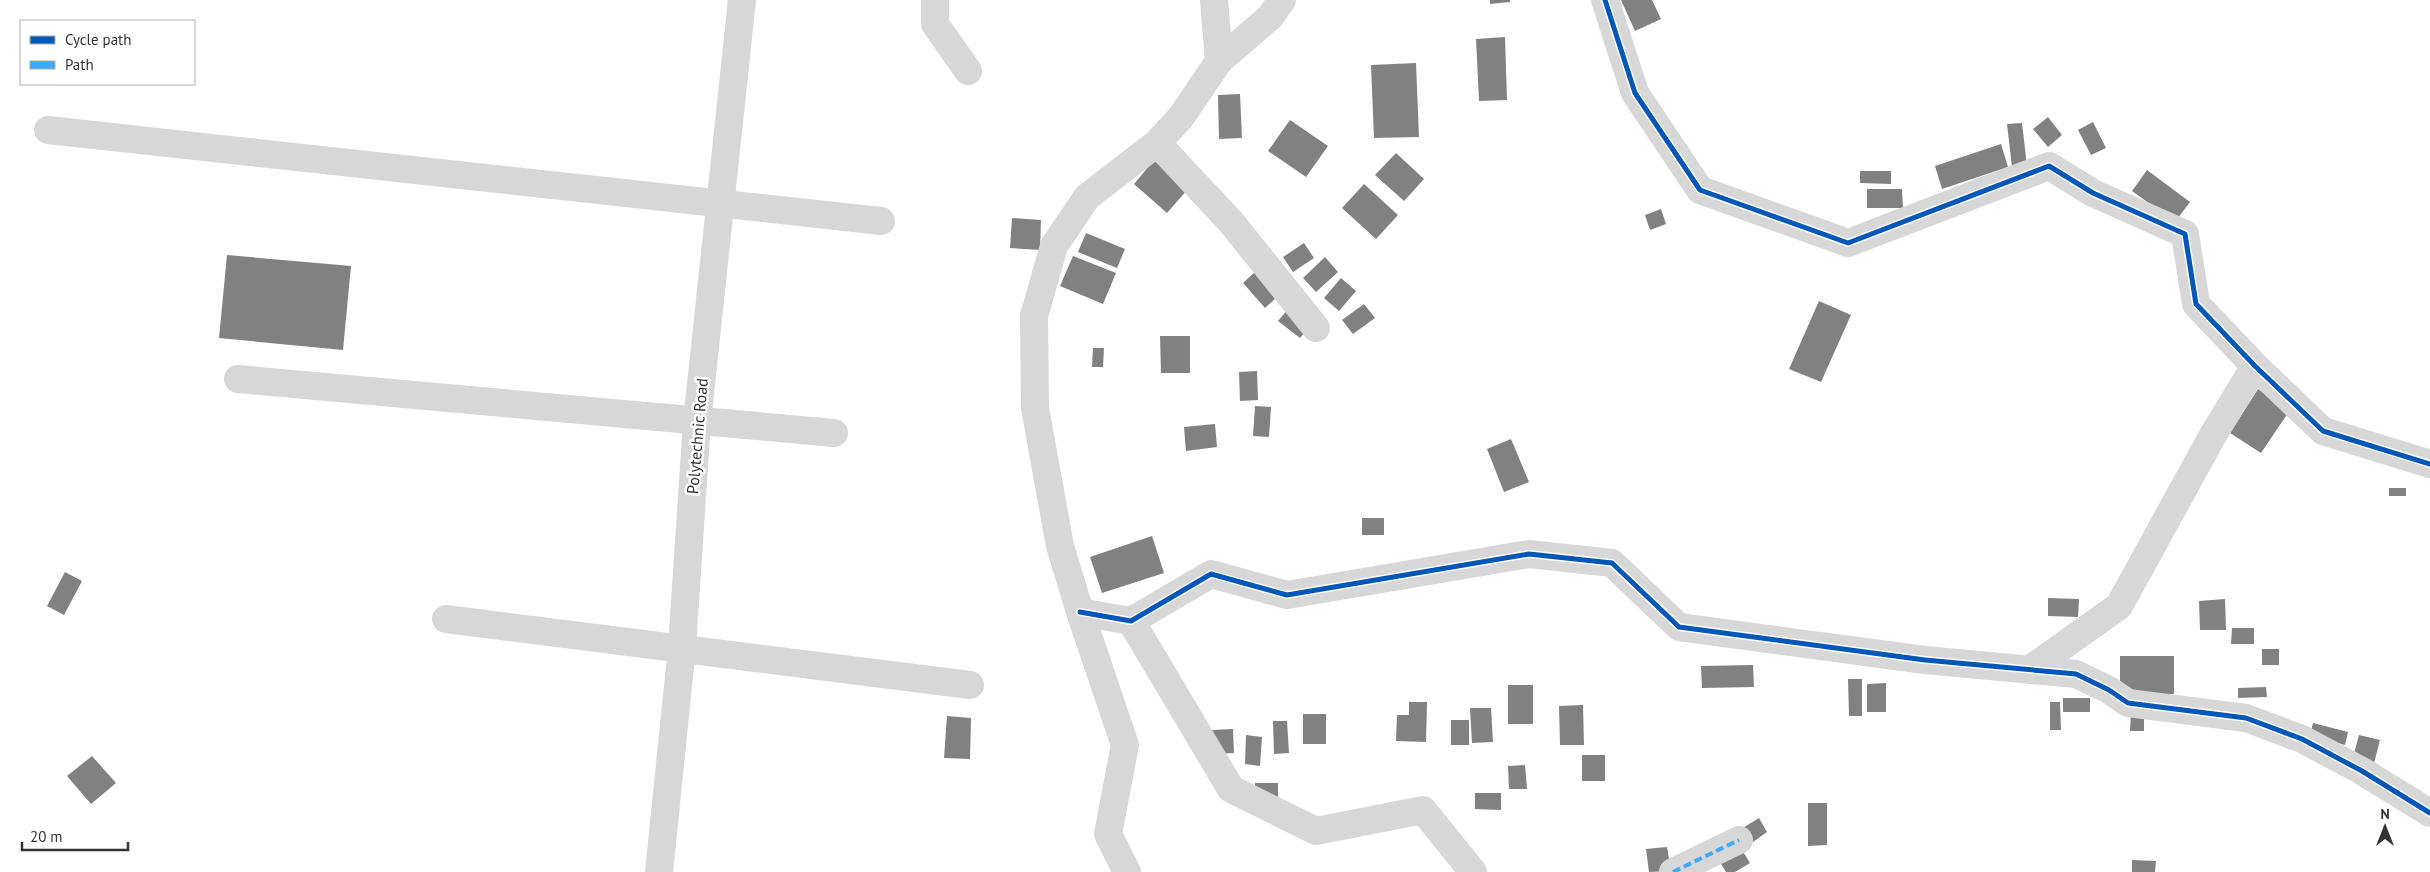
<svg xmlns="http://www.w3.org/2000/svg" width="2430" height="872" font-family="'PT Sans',sans-serif">
<style>
.building{fill:#818181}
.lines{fill:none;stroke-linecap:round;stroke-linejoin:round}
.minor{stroke:#d7d7d7;stroke-width:28}
.tertiary{stroke:#d7d7d7;stroke-width:28}
.quiet{stroke:#3fa9f5;stroke-width:4;stroke-dasharray:8 4;stroke-linecap:butt}
.cycleway-casing{stroke:#fff;stroke-width:8}
.cycleway{stroke:#0057b8;stroke-width:5}
.labels{text-anchor:middle;dominant-baseline:central;stroke-width:5;stroke-linejoin:round;paint-order:stroke}
.street-label{font-size:16px;fill:#333;stroke:#fff}
</style>
<rect width="100%" height="100%" fill="#fff"/>
<path class="building" d="M1490 0H1510V2L1490 4Z
M1621 0H1652L1661 19 1635 31Z
M1505 37 1507 100 1479 101 1476 39Z
M1416 63 1419 137 1374 138 1371 65Z
M1240 94 1242 138 1219 139 1218 95Z
M2048 117 2062 135 2048 147 2033 129Z
M1290 120 1328 146 1306 177 1268 151Z
M2093 122 2106 148 2091 155 2078 130Z
M2022 123 2027 166 2012 167 2007 124Z
M2001 144 2008 167 1942 189 1935 166Z
M1396 153 1424 179 1404 201 1375 175Z
M1154 160 1188 189 1167 213 1134 184Z
M2147 170 2190 202 2175 222 2132 191Z
M1860 171H1891V184L1860 183Z
M1364 184 1398 215 1376 239 1342 208Z
M1867 189H1902L1903 208H1867Z
M1661 209 1666 224 1650 230 1645 215Z
M1012 218 1041 220 1040 250 1010 248Z
M1086 233 1125 249 1117 268 1078 252Z
M1304 243 1314 258 1293 272 1283 257Z
M227 255 351 266 343 350 219 338Z
M1073 256 1116 273 1103 304 1060 286Z
M1325 257 1338 272 1316 292 1303 278Z
M1256 271 1278 296 1265 308 1243 283Z
M1341 278 1356 291 1339 311 1324 298Z
M1819 301 1851 315 1821 382 1789 369Z
M1364 304 1375 318 1353 334 1342 320Z
M1289 308 1311 325 1300 338 1278 321Z
M1160 336H1190V373H1161Z
M1093 348H1104L1103 367H1092Z
M1257 371 1258 400 1240 401 1239 372Z
M2258 389 2290 410 2261 453 2230 433Z
M1255 406 1271 407 1269 437 1253 436Z
M1215 424 1217 447 1186 451 1184 427Z
M1511 439 1529 482 1504 492 1487 449Z
M2389 488H2406V496H2389Z
M1362 518H1384V535H1362Z
M1152 536 1164 573 1102 593 1090 557Z
M65 572 82 581 64 615 47 606Z
M2048 598 2079 599 2078 617 2048 616Z
M2225 599 2226 630H2200L2199 601Z
M2232 628H2254V644H2231Z
M2262 649H2279V665H2262Z
M2120 656H2174V694L2120 695Z
M1753 665 1754 687 1702 688 1701 666Z
M1848 679H1862V716H1849Z
M1886 683V712H1867V684Z
M1508 685H1533V724H1508Z
M2266 687 2267 697 2238 698V688Z
M2063 698H2090V712H2063Z
M1409 702H1427L1426 742 1396 741 1397 715H1409Z
M2050 702H2060L2061 730H2050Z
M1583 705 1584 745H1560L1559 706Z
M1470 708H1491L1493 742 1472 743Z
M2131 713H2144V731H2130Z
M1303 714H1326V744H1303Z
M947 716 971 718 970 759 944 758Z
M1451 720H1469V745H1451Z
M1273 721H1287L1289 753 1274 754Z
M2313 723 2348 732 2345 745 2310 735Z
M1233 729 1234 753 1212 754 1211 730Z
M1246 735 1262 737 1260 766 1245 764Z
M2359 735 2380 740 2373 767 2352 761Z
M1582 755H1605V781H1582Z
M92 756 116 783 91 804 67 776Z
M1525 765 1527 789H1509L1508 766Z
M1255 783H1278V798H1255Z
M1475 793H1501V810L1475 809Z
M1808 803H1827V845L1808 846Z
M1759 818 1767 832 1750 844 1741 829Z
M1739 845 1750 863 1735 872H1726L1718 859Z
M1667 847 1671 871 1649 872 1646 849Z
M2132 860 2156 861 2155 872H2132Z"/>
<g class="lines">
<path class="minor" d="M935 0V24L968 71
M1214 0 1219 61
M1282 0 1270 17 1219 61 1181 117 1157 143 1231 222 1316 328
M1605 0 1635 93 1700 190 1848 243 2049 166 2093 193 2185 234 2196 304 2255 366 2323 431 2430 464
M48 130 881 221
M238 379 834 433
M1080 612 1131 621 1211 574 1287 595 1529 554 1612 563 1679 627 1925 660 2076 674 2109 690 2128 703 2246 718 2302 739 2362 771 2430 813
M446 619 970 685
M1131 621 1231 789 1316 831 1423 810 1473 872
M2029 670 2119 606 2213 435 2255 366
M1127 872 1108 834 1125 745 1080 612 1060 546 1035 408 1034 316 1054 246 1087 197 1157 143
M1673 872 1739 840"/>
<path class="tertiary" d="M659 872 682 647 697 422 742 0"/>
<path class="quiet" d="M1673 872 1739 840"/>
<g class="cycleway-casing">
<path id="cycleway" d="M1605 0 1635 93 1700 190 1848 243 2049 166 2093 193 2185 234 2196 304 2255 366 2323 431 2430 464
M1080 612 1131 621 1211 574 1287 595 1529 554 1612 563 1679 627 1925 660 2076 674 2109 690 2128 703 2246 718 2302 739 2362 771 2430 813"/>
</g>
<use href="#cycleway" class="cycleway"/>
</g>
<g class="labels">
<g class="street-label">
<text transform="translate(697 436) rotate(-85)">Polytechnic Road</text>
</g>
</g>
<rect x="20" y="20" width="175" height="65" fill="#ffffff" stroke="#adadad"/>
<rect x="30" y="36" width="25" height="8" fill="#0057b8" stroke="#adadad"/>
<text x="65" y="45" font-size="15" fill="#333333">Cycle path</text>
<rect x="30" y="61" width="25" height="8" fill="#3fa9f5" stroke="#adadad"/>
<text x="65" y="70" font-size="15" fill="#333333">Path</text>
<g transform="translate(2385 827)" stroke="#ffffff" stroke-width="4" paint-order="stroke">
<path d="M0-4L9 19L0 12L-9 19Z" fill="#333333"/>
<text y="-8" font-size="14" font-weight="bold" text-anchor="middle" fill="#333333">N</text>
</g>
<path d="M22 842v8h106v-8" fill="none" stroke="#333333" stroke-width="2.5"/>
<text x="30" y="842" font-size="15" fill="#333333" stroke="#ffffff" stroke-width="4" paint-order="stroke">20 m</text>
</svg>
